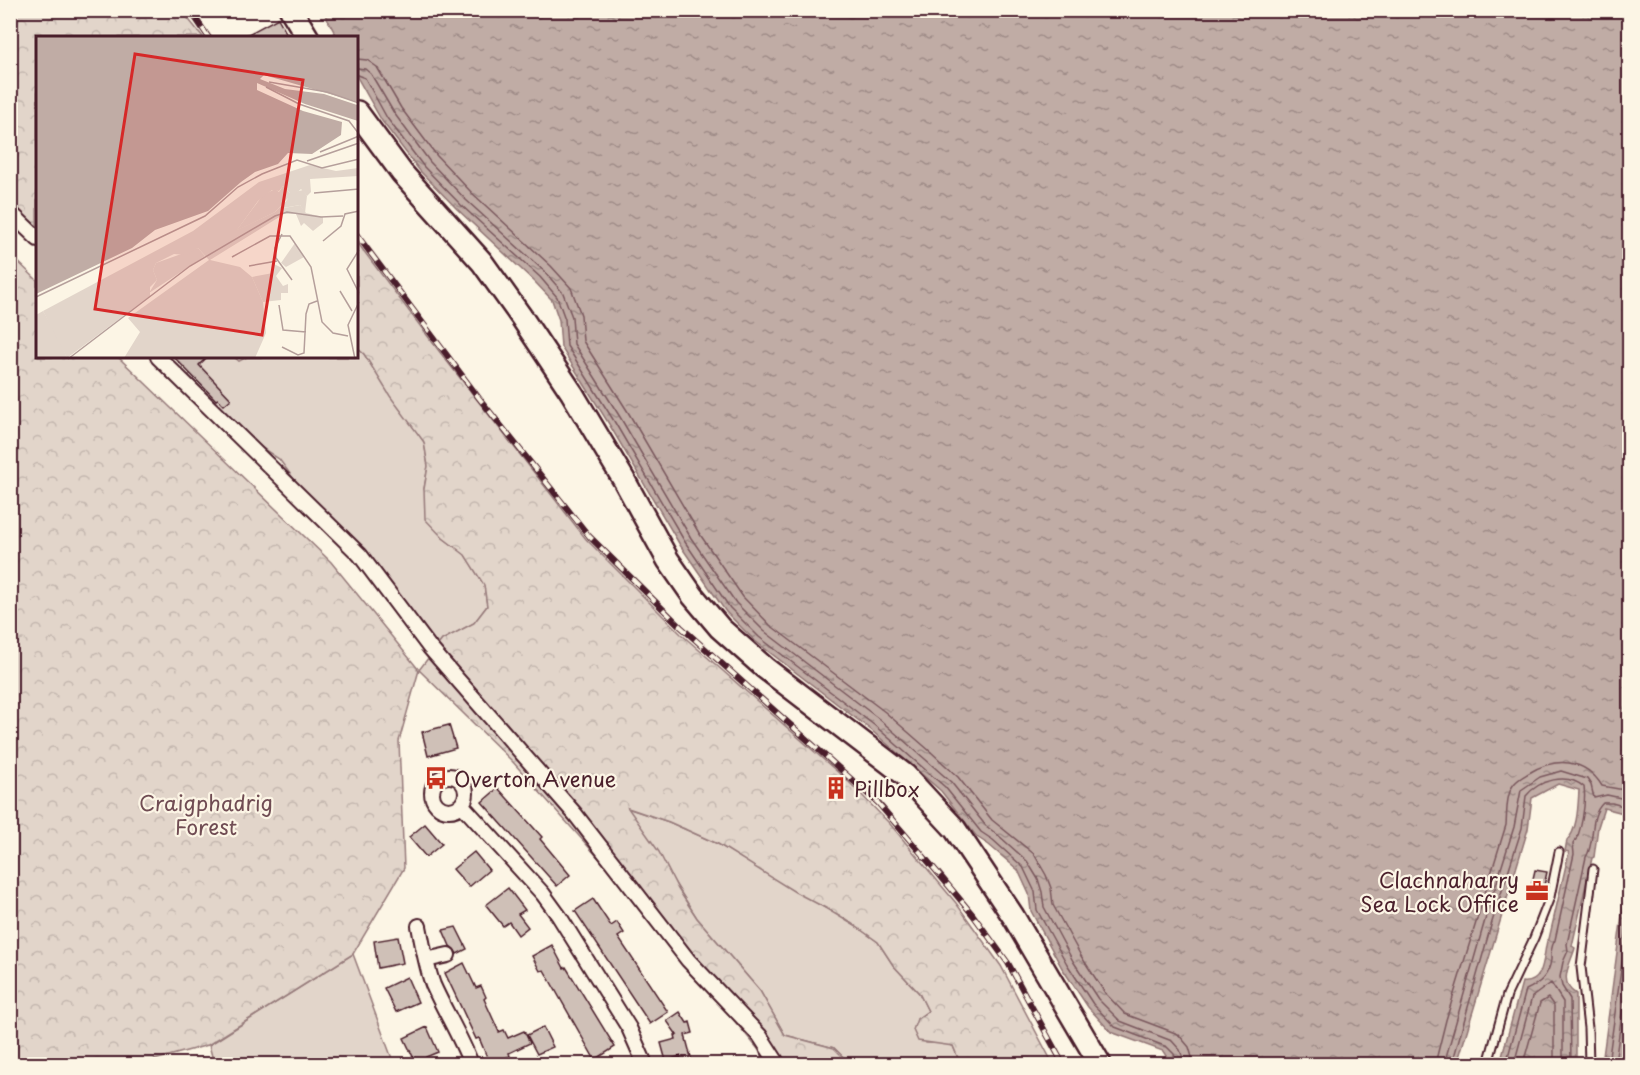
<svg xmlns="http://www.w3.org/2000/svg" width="1640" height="1075" font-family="'Playpen Sans',sans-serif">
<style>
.green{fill:#e2d5ca;stroke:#967a7a;stroke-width:1.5}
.forest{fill:url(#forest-crowns);stroke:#967a7a;stroke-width:1.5}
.water{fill:url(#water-ripples);stroke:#917474;stroke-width:1.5}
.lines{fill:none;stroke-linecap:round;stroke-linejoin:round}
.shore{stroke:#79575c;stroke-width:1.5}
.building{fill:#cfc0b7;stroke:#4a1f2b;stroke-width:1.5}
.service-casing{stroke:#4a1f2b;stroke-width:11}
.minor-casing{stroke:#4a1f2b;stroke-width:18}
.primary-casing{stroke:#4a1f2b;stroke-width:26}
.service{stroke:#fcf5e5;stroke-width:7}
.minor{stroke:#fcf5e5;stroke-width:14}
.primary{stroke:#fcf5e5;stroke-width:21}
.rail-casing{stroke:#4a1f2b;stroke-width:6}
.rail{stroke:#fcf5e5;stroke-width:4;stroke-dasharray:11;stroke-linecap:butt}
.labels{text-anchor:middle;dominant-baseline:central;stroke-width:4.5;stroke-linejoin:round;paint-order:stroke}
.poi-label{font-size:21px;fill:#4a1f2b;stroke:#fcf5e5;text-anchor:start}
.park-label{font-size:21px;fill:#704c53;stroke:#fcf5e5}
.inset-road{fill:none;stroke:#b59f9b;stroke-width:1.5}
.view{fill:#d62828;fill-opacity:0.15;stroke:#d62828;stroke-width:3}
.inset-edge{fill:none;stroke:#4a1f2b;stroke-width:3}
</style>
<defs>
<pattern id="forest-crowns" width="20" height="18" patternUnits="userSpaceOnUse" patternTransform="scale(1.5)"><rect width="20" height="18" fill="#e2d5ca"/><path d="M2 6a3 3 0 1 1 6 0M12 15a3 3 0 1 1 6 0" fill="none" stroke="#c3b6ae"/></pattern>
<pattern id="water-ripples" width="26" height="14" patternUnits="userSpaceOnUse" patternTransform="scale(1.5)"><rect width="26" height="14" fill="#c0aca5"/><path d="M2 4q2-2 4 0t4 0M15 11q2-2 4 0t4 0" fill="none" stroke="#9e8b87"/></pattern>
</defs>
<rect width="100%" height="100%" fill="#fcf5e5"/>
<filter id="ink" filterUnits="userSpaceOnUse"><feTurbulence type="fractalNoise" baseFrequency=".0167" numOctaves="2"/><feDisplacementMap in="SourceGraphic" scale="12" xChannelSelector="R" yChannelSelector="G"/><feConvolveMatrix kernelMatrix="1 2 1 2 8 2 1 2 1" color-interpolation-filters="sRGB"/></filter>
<g filter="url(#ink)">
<path class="green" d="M357 348 364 354 424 442 428 466 424 489 443 538 465 554 484 585 487 606 474 623 442 640 436 648 375 562 357 542 299 486 279 459 256 444 186 378 207 357H234L239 361 247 357H357Z
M627 808 669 822 718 844 857 927 878 942 893 965 919 993 928 1011 917 1019 926 1043H943L953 1046 958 1058 956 1064H850L834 1048 785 1035 760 991 697 918Z
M353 954 394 1064H214L209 1045Z"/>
<path class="forest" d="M10 11H182L203 37 38 38 37 231 11 204Z
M357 242 439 351 586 539 681 634 849 782 890 824 956 903 1001 966 1053 1064H956L958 1058 953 1046 918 1041 913 1030 917 1019 928 1011 919 993 893 965 878 942 857 927 839 915 795 892 718 844 669 822 628 808 659 852 678 889 697 918 760 991 785 1035 834 1048 850 1064H767L758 1049 604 864 512 761 419 670 399 741 404 868 353 954 208 1045 140 1064H11L10 254 37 280 38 357H118L331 562 419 670 442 640 474 623 487 606 484 585 465 555 443 538 425 519 424 489 428 466 424 442 390 396 364 354 357 348Z"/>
<path class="water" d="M323 11H1629V817L1627 814 1604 808 1598 827 1594 857 1592 858 1572 946 1575 948C1571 963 1557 982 1576 994V1064H1500L1522 982C1545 985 1543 956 1547 941L1549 939 1569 852 1565 851 1567 840C1578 830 1578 804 1579 790L1558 784 1532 798 1528 829 1457 1064H1171L1163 1051 1111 1032 1088 1007 1062 968 1031 911 1029 894 1018 870 989 845 977 837 941 791 871 730 755 641 726 612 680 545 609 424 561 347 559 320 552 300 535 282 457 209 420 171 382 121 357 77V38L337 37Z
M1629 841V1064H1602L1624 900 1625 885 1622 870Z"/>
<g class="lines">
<path class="shore" d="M357 59 367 60 377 67 401 108 437 156 472 193 551 266 571 288 581 315 583 341 628 412 699 533 743 597 770 625 885 712 931 752 958 777 992 820 1034 854 1046 875 1051 888 1053 905 1081 956 1105 993 1125 1014 1178 1034 1189 1047 1194 1064
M357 68 365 69 371 74 394 113 430 162 466 200 545 272 563 293 572 317 574 344 620 417 691 538 736 603 764 631 879 719 925 759 951 782 986 826 998 835 1027 861 1038 879 1042 892 1044 907 1073 961 1098 999 1120 1021 1172 1041 1180 1050 1185 1064
M357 75 365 78 387 118 424 167 461 205 540 277 557 297 565 319 567 346 614 421 685 542 730 608 759 637 874 725 945 787 981 832 993 840 1023 867 1035 892 1037 910 1067 964 1093 1004 1115 1027 1167 1047 1174 1054 1177 1064
M1435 1064 1446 1020 1506 825C1507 812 1506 794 1514 784 1518 779 1524 776 1529 773 1555 757 1585 758 1602 786L1630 791
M1444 1064 1485 920 1514 827 1521 790 1540 777 1561 771 1587 779 1591 785 1594 798 1607 795 1630 800
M1452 1064 1492 922 1522 828 1526 796C1539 780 1567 772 1584 787 1586 801 1582 834 1573 844L1574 854 1555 940C1551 947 1551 952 1551 960 1549 976 1539 984 1526 990L1506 1064
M1514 1064 1532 997 1551 983 1563 1002V1064
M1523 1064 1540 1003 1548 998 1554 1006V1064
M1571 1064 1570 999 1562 986 1560 977 1563 962 1568 951 1567 944 1586 857C1596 842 1588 817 1603 803H1612L1630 808
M1608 1064 1630 904
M1615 1064 1630 953"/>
</g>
<path class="building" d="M278 18 289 38H241Z
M174 357H207L199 365 231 399 224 405 218 399 216 400Z
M449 725 456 748 428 756 422 732Z
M498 788 542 837 540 839 570 875 557 886 482 802Z
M425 824 442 844 426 857 409 837Z
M474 852 489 870 469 887 453 869Z
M1535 870 1547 872 1541 899 1529 896Z
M508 888 525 910 518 914 528 927 518 935 509 922 503 926 486 905Z
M593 899 611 926 617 922 624 933 618 937 668 1012 650 1024 575 911Z
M456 927 467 949 457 954 454 949 450 946 443 930Z
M398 937 403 963 378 968 374 941Z
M552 945 564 968 566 967 615 1047 595 1060 544 970 540 971 532 956Z
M464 963 476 988 481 986 486 997 484 999 499 1032 504 1030 508 1038 524 1031 530 1043 509 1053 510 1056 490 1064 479 1038 476 1039 445 973Z
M407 977 418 1002 396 1012 384 988Z
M680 1012 687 1023 690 1022 693 1033 685 1035 693 1065H683L680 1056 666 1061 661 1043 676 1039 675 1035H677L667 1021Z
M427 1027 438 1052 426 1057 427 1065H417L404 1038Z
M543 1027 553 1047 537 1054 527 1035Z"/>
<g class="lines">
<g class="service-casing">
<path id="service" d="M1488 1064 1507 995 1534 938 1550 897 1559 852
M1589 1064 1588 1028 1581 967 1593 869"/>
</g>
<g class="minor-casing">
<path id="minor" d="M10 212 38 239
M158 357 360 555 430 648 575 814 688 960 760 1036 778 1064
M432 793a17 17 0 1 1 34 0a17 17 0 1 1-34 0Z
M462 805 543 894 559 916 629 1028 645 1064
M419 926C423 946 426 966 433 985 445 1012 461 1037 471 1064
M426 960 448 955"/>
</g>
<g class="primary-casing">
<path id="primary" d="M291 10 308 38
M357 112 402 173 482 262 522 318 572 393 624 480 668 560 693 596 720 628 765 668 905 775 955 829 1013 916 1100 1064"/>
</g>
<use href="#service" class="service"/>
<use href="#minor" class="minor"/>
<use href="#primary" class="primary"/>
<g class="rail-casing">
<path id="rail" d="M190 10 209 38
M357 235 479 398 589 536 681 627 878 803 938 873 973 915 1008 963 1063 1064"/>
</g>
<use href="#rail" class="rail"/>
</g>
</g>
<defs>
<g id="bus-bare" transform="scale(1.8)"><path d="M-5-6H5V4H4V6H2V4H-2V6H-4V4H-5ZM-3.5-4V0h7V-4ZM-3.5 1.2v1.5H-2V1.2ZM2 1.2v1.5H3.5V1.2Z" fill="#c8321e" stroke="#fcf5e5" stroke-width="2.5" paint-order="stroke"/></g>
<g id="building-bare" transform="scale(1.8)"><path d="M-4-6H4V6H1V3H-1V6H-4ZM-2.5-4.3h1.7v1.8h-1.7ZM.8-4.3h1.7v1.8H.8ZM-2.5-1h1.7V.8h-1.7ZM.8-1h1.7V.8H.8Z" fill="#c8321e" stroke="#fcf5e5" stroke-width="2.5" paint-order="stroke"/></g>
<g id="office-bare" transform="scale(1.8)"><path d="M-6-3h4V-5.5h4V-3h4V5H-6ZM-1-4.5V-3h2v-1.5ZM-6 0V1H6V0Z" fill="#c8321e" stroke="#fcf5e5" stroke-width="2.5" paint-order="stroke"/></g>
</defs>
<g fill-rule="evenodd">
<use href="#bus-bare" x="436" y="778"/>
<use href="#building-bare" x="836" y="788"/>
<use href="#office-bare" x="1537" y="891"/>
</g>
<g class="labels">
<g class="poi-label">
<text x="454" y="778">Overton Avenue</text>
<text x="854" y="788">Pillbox</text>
<text x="1519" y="879" text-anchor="end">Clachnaharry<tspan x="1519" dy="24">Sea Lock Office</tspan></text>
</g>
<g class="park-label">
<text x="206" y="802">Craigphadrig<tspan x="206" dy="24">Forest</tspan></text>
</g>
</g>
<g transform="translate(36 36)">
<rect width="322" height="322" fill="#fcf5e5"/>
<path d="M247 150 254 157 267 154 271 160 269 177 264 169 247 172 252 162 239 176 200 195 227 159 239 153 243 156ZM259 207 268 221 250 231 245 227ZM162 212 169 220 113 257 121 244 117 234 120 227ZM236 227 246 232 240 240 247 250 252 248V257H245V264L227 266 216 241 237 237ZM7 275 22 301 31 322 0 323V279Z" fill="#e2d5ca"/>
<path d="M274 129 300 135 322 132V140L274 143 275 156 271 160 265 153 257 160 247 150 243 155 236 154 222 165 201 194 239 176 253 162 248 172 264 169 270 177 287 181V187L277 195 268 187 265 190 260 178H248L174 224 204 231 216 241 227 266 230 297 219 322H88L104 296 92 282 173 224 162 212 150 219 138 218 120 227 117 234 121 244 114 251V260L31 322 7 275 157 195 223 146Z" fill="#e2d5ca"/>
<path d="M0 0H322V66L228 39 224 43 249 53 288 58 321 69 322 85 269 68 221 47V54L267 75 306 86 305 99 276 118 252 117 242 128 219 136 205 146 172 175 119 194 96 212 0 258Z" fill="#c0aca5"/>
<path class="inset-road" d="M233 46 291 56 323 67M230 51 263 68 313 85 323 98M284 116 323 100M271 125 323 107M278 157 323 153M246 198 239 212 240 222 256 244M287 205 305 190 309 178 323 175M323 214 311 233 323 257M196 221 234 200H254L275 231 286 286 297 297 312 300M213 230 241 225M304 255 316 275M0 261 169 180 202 151 226 138 261 124 286 132 323 123M243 269 247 294 270 296M246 311 262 319 268 317 270 278 273 268 281 265M32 323 154 230 239 180 251 176 285 181 307 180M319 323 312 289 323 266"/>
<path class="view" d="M99 18 267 44 226 299 59 273Z"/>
<rect width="322" height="322" class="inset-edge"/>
</g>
<rect width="1640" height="1075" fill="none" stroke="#fcf5e5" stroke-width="36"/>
<rect x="18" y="18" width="1604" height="1039" fill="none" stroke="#4a1f2b" stroke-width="2" filter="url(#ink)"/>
</svg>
